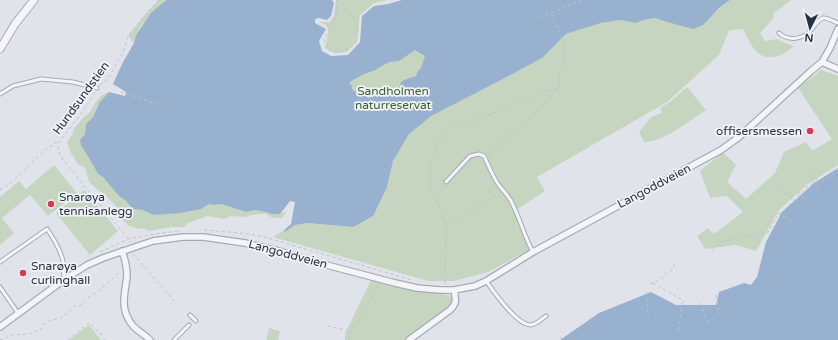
<svg xmlns="http://www.w3.org/2000/svg" width="838" height="340" font-family="'Varela Round',sans-serif">
<style>
.green{fill:#c5d5c0}
.water{fill:#97b1ce;fill-rule:evenodd}
.lines{fill:none;stroke-linecap:round;stroke-linejoin:round}
.service-casing{stroke:#a5abb5;stroke-width:5}
.minor-casing{stroke:#a5abb5;stroke-width:8}
.tertiary-casing{stroke:#a5abb5;stroke-width:9}
.path{stroke:#bec2c9;stroke-width:1;stroke-dasharray:3 3;stroke-linecap:butt}
.service{stroke:#f3f5f8;stroke-width:3}
.minor{stroke:#f3f5f8;stroke-width:5.5}
.tertiary{stroke:#f3f5f8;stroke-width:7}
.poi-dot{fill:#db394f;stroke:#f0f3f7;stroke-width:1.5}
.labels{text-anchor:middle;dominant-baseline:central;stroke-width:3.5;stroke-linejoin:round;paint-order:stroke}
.park-label{font-size:12px;fill:#3b6033;stroke:#f0f3f7}
.street-label{font-size:12px;fill:#273143;stroke:#f0f3f7}
.poi-label{font-size:12px;fill:#273143;stroke:#f0f3f7;text-anchor:start}
</style>
<rect width="100%" height="100%" fill="#e0e4ea"/>
<path class="green" d="M159 0H167L165 1C153 12 137 26 134 43L128 36 144 16Z
M336 0H388L374 3 360 15 357 41 347 52 334 53 325 48 329 30 326 25 319 22H330L334 16Z
M730 0H791L773 14 774 18 760 33 765 41 777 39 785 43 794 46C790 49 784 55 778 56 756 62 751 44 743 29L729 30 719 55 667 102 537 177 545 191 518 209 529 250 488 272 454 281H428L273 237 284 230 285 232 295 225 307 223 353 227 387 187 393 161 408 134 305 101 459 21 456 103 542 58 566 34 601 23 620 20 636 23 643 20 655 18 667 22 693 29Z
M821 70 838 76V165L808 184 779 210 756 251 736 245 705 249 697 236 708 228 714 234 743 212 727 196 710 198 700 171 723 152 736 165 727 182 746 199 775 173 784 152 806 142 812 151 832 139 798 88Z
M687 87 706 110C689 121 664 142 644 142L639 132 651 117 662 113 660 108 670 102Z
M109 92 100 103 93 117 86 124 85 134 80 140 81 146 86 153 98 174 103 177 118 195 126 201 133 208 143 210 153 215 201 209 209 204C214 205 217 204 222 204 229 205 236 210 243 212 247 212 252 210 256 210 270 211 271 218 287 211L282 218H273L266 214H256L244 217 232 216 224 219 208 216 188 223 184 227H172L149 231 144 228 138 229 129 226 120 217 119 209 105 195 97 189 89 182 85 168 78 164 71 153 67 142 74 132 73 130 82 119 90 112 95 103 102 95Z
M54 165 77 193 48 216 30 195 2 218 14 233 0 245V197L19 181 26 189Z
M84 190 118 231 90 255 56 213Z
M371 280 418 291 449 295 454 300 450 310 409 340H345V334Z
M89 325 101 340H69Z
M269 328 280 331 278 340H266Z"/>
<path class="water" d="M167 0H332L334 3 331 16 327 20 319 18 315 19V23L326 29 319 41 322 51 331 56 348 55 360 42 362 16 374 6 388 4 402 0H730L719 8 703 25 693 29 667 22 655 18 643 20 636 23 620 20 601 23 566 34 542 58 497 82 431 116 409 134 393 161 387 187 373 216 353 227 307 223 295 225 285 232 284 230 291 224 295 202 290 201 280 214H272L266 212 255 210 245 212 222 204 214 205 209 204 201 209 180 213 153 215 143 210 133 209 126 201 118 195 103 177 98 174 86 153 81 146 80 140 85 134 86 124 93 117 100 102 109 92 125 96 126 92 113 84 122 64 134 43 136 35 151 13 165 1ZM415 50 425 56 421 68 418 71 416 76 404 80 400 83 401 86 396 89C390 88 379 92 373 94L374 96 369 98 366 96 368 94 360 96 351 88 353 85H350V83L351 81 364 74 375 70 389 62 399 61Z
M838 168V340H560L599 313 651 292 676 305H716L719 292 744 283 751 285 757 277 766 242 782 212 814 183Z"/>
<g class="lines">
<g class="service-casing">
<path id="service" d="M779 33C788 41 800 40 809 32 813 29 817 20 823 18 827 17 834 22 838 23
M0 94 13 86 41 79 73 82 97 88
M446 182 470 156 479 154 484 156C489 166 492 175 498 184 502 190 508 195 511 201 520 218 524 236 533 252
M0 262 47 229C54 239 60 249 63 261 64 267 62 273 65 279
M486 281C494 292 516 324 530 325 536 325 542 319 546 316
M0 287 18 313
M190 315 196 321
M174 340 189 325"/>
</g>
<g class="minor-casing">
<path id="minor" d="M822 62 830 48 838 29
M122 251C125 259 127 267 127 276 125 294 119 309 133 326 138 331 145 335 150 340
M0 327 65 279 87 265 103 258 135 247 153 241 183 237H203L245 243 282 252 319 263 395 283 417 288 440 290H454L475 286 486 281 533 252 721 150 739 137 811 71 822 62 838 69
M409 340 450 310C457 303 456 300 454 290"/>
</g>
<g class="tertiary-casing">
<path id="tertiary" d="M0 49 15 24 34 0"/>
</g>
<path class="path" d="M337 0 336 16 324 40 328 50 342 52 355 44 358 30 353 16 339 0
M237 1 238 0
M540 17 583 0
M100 85 108 79 123 52 128 36 144 16 159 0
M95 92 82 113 59 142 58 149 60 155 63 160 131 242
M121 92 163 106
M489 157 497 147 532 117 559 86 560 79 558 74 563 69 564 43 551 13
M813 173 817 180
M813 180 819 191
M0 190 11 183 47 148 58 142
M780 190 793 199
M798 192 807 201
M778 213 795 224
M446 225 440 211 439 207 430 185 431 163 436 156 435 142 443 137 455 123H470L530 98 539 93 557 89
M204 230 240 233 261 236 412 280
M712 251 720 243 740 236 767 234 777 217 808 186 818 181 825 179H827L838 169
M100 252 128 239 161 233 181 231
M133 254 174 301
M653 283 684 301 682 305
M445 284 446 225 499 194
M650 284 658 281 674 268V261
M647 292 648 317
M716 295 720 315
M700 303 708 323
M328 326 351 331
M679 330 682 302
M560 337 563 340
M0 340 6 338 11 335 29 334 41 329 45 323 49 321 60 318 68 313 74 306H79L88 298 100 290 120 272
M68 340 89 323 100 333 105 340
M349 340 351 331 359 320 379 285"/>
<use href="#service" class="service"/>
<use href="#minor" class="minor"/>
<use href="#tertiary" class="tertiary"/>
</g>
<g class="poi-dot">
<circle cx="810" cy="131" r="4"/>
<circle cx="51" cy="204" r="4"/>
<circle cx="23" cy="273" r="4"/>
</g>
<g class="labels">
<g class="park-label">
<text x="393" y="91">Sandholmen<tspan x="393" dy="14">naturreservat</tspan></text>
</g>
<g class="street-label">
<text transform="translate(81 98) rotate(-54)">Hundsundstien</text>
<text transform="translate(654 186) rotate(-28)">Langoddveien</text>
<text transform="translate(288 254) rotate(15)">Langoddveien</text>
</g>
<g class="poi-label">
<text x="802" y="131" text-anchor="end">offisersmessen</text>
<text x="59" y="197">Snarøya<tspan x="59" dy="14">tennisanlegg</tspan></text>
<text x="31" y="266">Snarøya<tspan x="31" dy="14">curlinghall</tspan></text>
</g>
</g>
<g transform="translate(810 28) rotate(186)" stroke="#f0f3f7" stroke-width="3" paint-order="stroke">
<path d="M0-3L7 15L0 10L-7 15Z" fill="#273143"/>
<text y="-6" font-size="11" font-weight="bold" text-anchor="middle" fill="#273143">N</text>
</g>
</svg>
